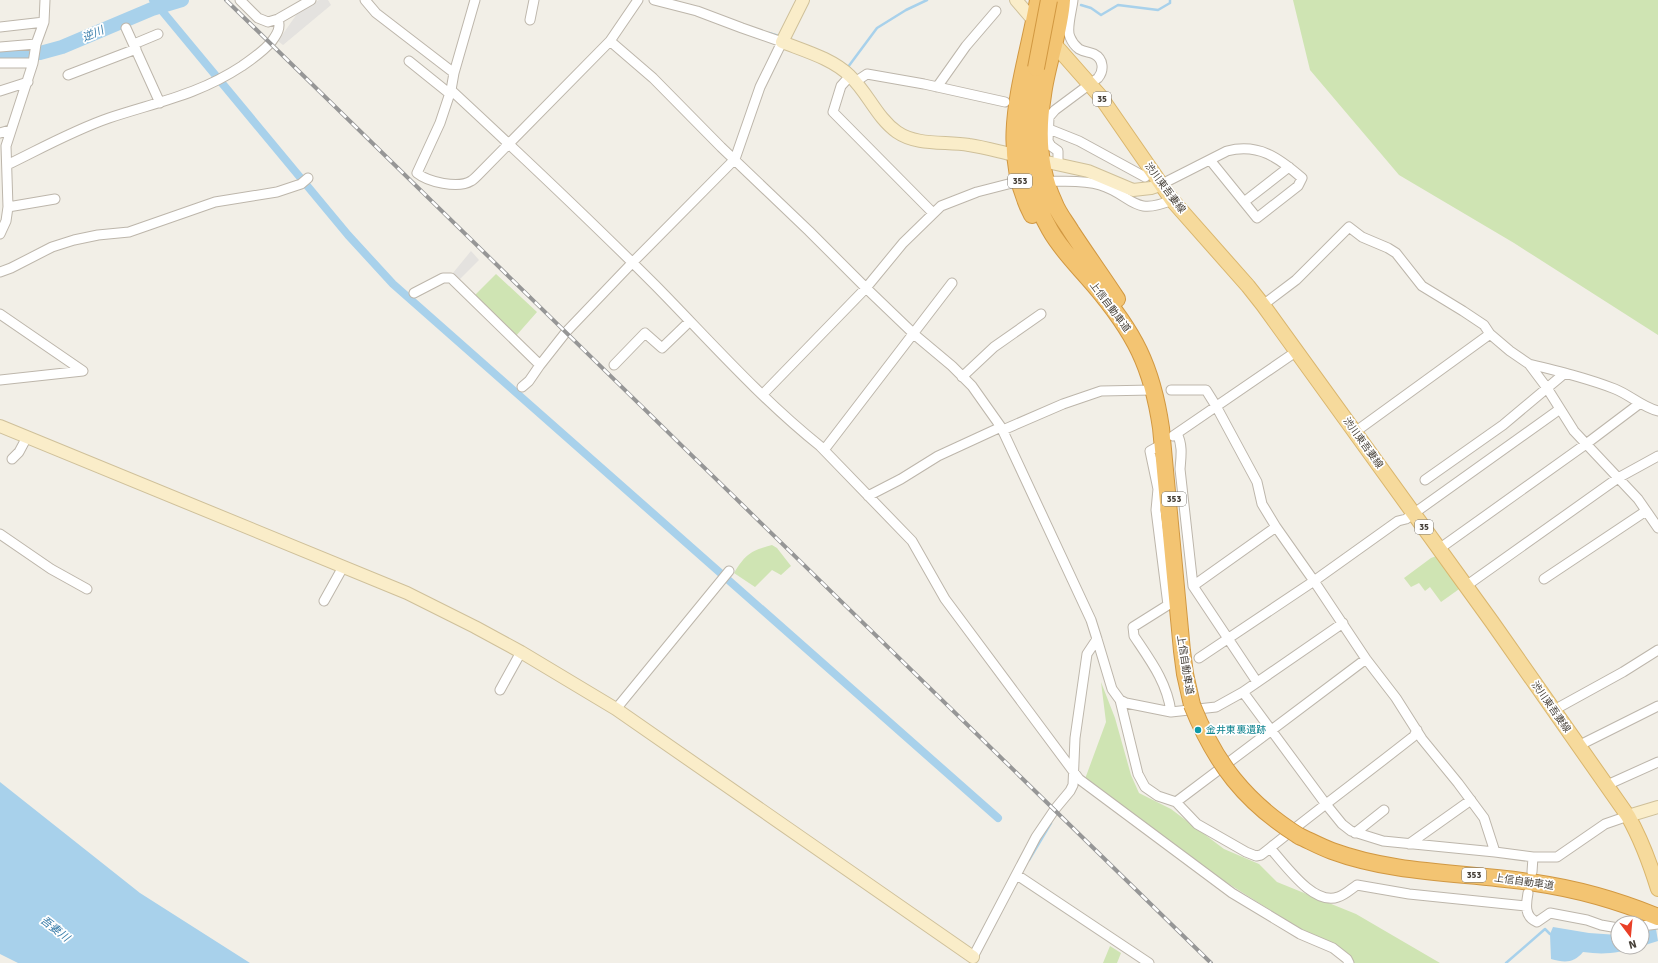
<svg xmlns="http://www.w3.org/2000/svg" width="1658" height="963" font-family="Signika,'Noto Sans JP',sans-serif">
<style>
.green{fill:#cfe4b3}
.parking{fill:#e4e2df}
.water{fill:#a8d1eb}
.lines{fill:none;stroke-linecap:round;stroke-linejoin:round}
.stream{stroke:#a8d1eb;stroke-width:2.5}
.canal{stroke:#a8d1eb;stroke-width:8}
.river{stroke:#a8d1eb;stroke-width:14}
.street-casing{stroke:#bdb6ab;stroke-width:11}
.secondary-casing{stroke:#cfc09a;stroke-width:14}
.primary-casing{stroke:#dab66d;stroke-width:16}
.highway-casing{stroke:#d19842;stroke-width:18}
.street{stroke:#fff;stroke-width:9}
.secondary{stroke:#faedc9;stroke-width:12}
.primary{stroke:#f6da9c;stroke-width:14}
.highway{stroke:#f3c472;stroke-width:16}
.rail-casing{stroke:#969696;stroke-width:4}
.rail{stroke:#fff;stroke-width:2.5;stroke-dasharray:8;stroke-linecap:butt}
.highway-bridge-casing{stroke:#d19842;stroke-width:18;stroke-linecap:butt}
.highway-bridge{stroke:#f3c472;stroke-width:16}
.culture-dot{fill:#0f9aa8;stroke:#fff;stroke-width:1.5}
.labels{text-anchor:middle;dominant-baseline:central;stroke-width:3.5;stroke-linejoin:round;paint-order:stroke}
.shield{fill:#fff;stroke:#7d7973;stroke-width:1}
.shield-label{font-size:9px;font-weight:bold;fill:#453f37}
.street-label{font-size:10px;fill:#453f37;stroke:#fff}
.culture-label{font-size:10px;fill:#0d838f;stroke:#fff;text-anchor:start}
.water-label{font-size:11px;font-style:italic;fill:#387ca9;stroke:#fff}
</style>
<rect width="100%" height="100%" fill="#f2efe7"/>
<path class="green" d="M1293 0H1658V335L1514 243 1399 175 1310 70Z
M496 274 537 312 515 337 474 296Z
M772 545 777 548 791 566 781 575 772 570 755 587 734 573C746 554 750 551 772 545Z
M1439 555 1462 587 1441 602 1430 587 1425 591 1419 583 1411 587 1404 578 1431 558Z
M1101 682 1115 718 1131 775 1139 793 1171 809 1224 849 1259 864 1277 882 1356 914 1440 963H1353L1337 945 1300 929 1202 867 1085 779 1106 722Z
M1110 946 1121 953 1117 963H1103Z"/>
<path class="parking" d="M319 0H328L331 5 283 45 278 41 299 11Z
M471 251 479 260 460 279 453 273Z"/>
<path class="water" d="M0 782 140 893 250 963H18L0 954Z
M1553 927 1589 933 1618 935V947H1639C1618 953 1605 955 1583 952 1574 963 1565 963 1551 959L1550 934Z
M1656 929 1658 941 1642 946V932Z"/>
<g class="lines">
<path class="stream" d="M1081 5 1091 8 1101 15 1118 5 1158 10 1170 3V0
M769 33 782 37
M846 66 848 67 877 28 906 10 927 0
M1029 860 1051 823
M1506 963 1545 929 1550 934"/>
<path class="canal" d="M153 0 348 235 393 284 998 818"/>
<path class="river" d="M0 55 40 53 62 47 152 9 182 0"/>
<g class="street-casing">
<path id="street" d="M240 0 258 18 268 22 278 19 311 0
M365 0 376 13 454 73
M475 0 454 73 451 90 440 123 417 173C428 182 458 189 471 181 473 180 476 177 478 175L610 41 638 0
M530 20 534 0
M0 27 44 22
M126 28 160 103
M610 41 653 78 721 147 809 231 866 288 915 335 952 366 972 386 1001 427 1091 620 1097 639 1087 654 1075 738 1073 785 1070 791 1055 809 1036 837 973 957
M134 44 158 34
M0 47 36 44
M409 61 450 94
M0 63H33
M68 75 136 49
M850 76 841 86 833 112 933 213
M855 82 867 74 924 84 1005 102
M937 87 966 46 996 11
M451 90C520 154 589 219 656 286 709 340 761 399 820 446L912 541 945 599 1079 779 1232 893 1300 934 1333 948 1347 959 1349 963
M0 91 28 82
M1049 129 1079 141 1145 177
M0 133 10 130
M7 165C40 149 74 130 109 118 157 102 198 95 242 66 253 58 263 52 272 41 277 34 281 28 278 19
M1058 165V151L1051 146 1048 141 1049 117 1055 110 1098 78C1104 71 1104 59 1094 54 1090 52 1084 52 1079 49 1075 46 1072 42 1070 37 1066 29 1072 10 1073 0
M1050 181C1067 182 1084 180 1100 185 1133 195 1132 217 1172 200
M1160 185 1227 151C1259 143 1279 158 1302 178L1298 186 1257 218 1210 160
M1244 202 1289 167
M8 207 55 199
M0 234 6 221 8 207 6 146 33 63 36 44 44 22 45 0
M0 272 11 268 52 247 74 240 98 235 129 232 215 202 277 192 301 184 308 178
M414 293 443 278H451L540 365
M1263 305 1296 280 1349 227 1362 237 1388 248 1396 253 1422 286 1463 311 1484 325 1490 334 1510 351 1529 364 1547 388 1574 431 1638 499 1658 528
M0 314 83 371 0 380
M1529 364C1558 371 1587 378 1615 389 1630 395 1642 407 1658 411
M614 365 645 333 662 348 690 321
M962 377 994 347 1041 314
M522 387 529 381 540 365 566 332 632 263 735 159 760 87 782 42 742 28 697 11 654 0
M1171 390H1206L1216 406 1257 482 1262 504 1276 527 1314 581 1366 659 1396 698 1422 739 1458 783 1484 818 1495 852 1533 857 1532 872
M763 394 866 288 903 243 941 206 977 192 1016 182
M1003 430 1063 404 1101 391 1152 390
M1355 432 1490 334
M1177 434C1183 445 1181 457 1180 469L1193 586 1276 527
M1173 436 1297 351
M1159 446 1150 451 1158 489 1156 510 1168 605 1133 627 1134 636C1150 660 1167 682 1171 712
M824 450 952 283
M12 459 19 452 27 437
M1425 480 1503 425 1565 373
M868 496 901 479 938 456 1001 427
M0 534 51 569 87 589
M1439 549 1586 444 1639 404
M1544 579 1646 511
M1193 586 1257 682
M1466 586 1618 478 1658 456
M324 601 343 567
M1097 639 1112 689 1120 700 1126 703 1171 712 1216 707 1243 692 1343 623
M1199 658 1314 581 1398 521 1406 519 1560 409
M500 690 521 652
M1243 692 1325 803 1342 824 1351 831 1383 841 1495 852
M1120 700 1138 774 1145 787 1158 796 1176 802 1197 824 1246 852 1256 856 1261 855 1270 848C1317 810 1366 774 1414 736L1417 730
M616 709 729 571
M1554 710 1623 672 1658 650
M1578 746 1658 706
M1607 785 1658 762
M1176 802 1366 659
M1355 833 1384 810
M1409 844 1471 800
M1270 848C1285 864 1313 906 1338 897 1345 895 1351 889 1357 885L1409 894 1526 906
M1533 857H1557L1605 824 1628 816
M1017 875 1149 963
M1528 893C1526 904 1524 917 1537 922L1550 913 1587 920 1601 925 1618 928
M1642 926 1658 924"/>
</g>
<g class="secondary-casing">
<path id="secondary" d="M803 0 782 42C805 51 833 59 850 76 868 93 877 118 897 132 917 146 946 141 969 145 983 147 997 151 1010 154
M1016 0 1034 21
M1047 162 1088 171 1133 190 1151 188 1160 185
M0 426 407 593 475 627 521 652 616 709 973 957
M1628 816 1658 807"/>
</g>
<g class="primary-casing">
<path id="primary" d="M1048 37 1100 96 1172 200 1248 286 1263 305 1492 622 1628 816C1641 839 1650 863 1658 889"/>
</g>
<g class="highway-casing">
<path id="highway" d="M1062 0C1060 33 1047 63 1043 95 1037 132 1038 168 1054 202 1058 213 1065 221 1071 231 1086 254 1102 276 1117 299
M1036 68C1023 122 1021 180 1050 230 1061 250 1079 267 1094 285 1134 332 1152 366 1161 428L1182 651 1185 674 1192 705
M1032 215C995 143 1026 73 1038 0
M1299 836C1310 841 1321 847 1332 851 1397 875 1468 872 1536 883 1577 889 1619 901 1658 917"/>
</g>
<use href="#street" class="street"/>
<use href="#secondary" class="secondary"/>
<use href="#primary" class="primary"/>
<use href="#highway" class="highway"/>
<g class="rail-casing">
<path id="rail" d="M226 0 1211 963"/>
</g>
<use href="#rail" class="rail"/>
<g class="highway-bridge-casing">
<path id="highway-bridge" d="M1036 68 1049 0
M1192 705C1215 763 1245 802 1299 836"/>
</g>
<use href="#highway-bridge" class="highway-bridge"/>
</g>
<circle class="culture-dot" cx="1198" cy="730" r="4"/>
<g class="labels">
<g class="shield">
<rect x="1093" y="92" width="18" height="14" rx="3"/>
<rect x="1008" y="174" width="24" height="14" rx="3"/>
<rect x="1162" y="492" width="24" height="14" rx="3"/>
<rect x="1415" y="520" width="18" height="14" rx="3"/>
<rect x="1462" y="868" width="24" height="14" rx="3"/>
</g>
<g class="shield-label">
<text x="1102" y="99">35</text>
<text x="1020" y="181">353</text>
<text x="1174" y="499">353</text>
<text x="1424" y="527">35</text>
<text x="1474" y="875">353</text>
</g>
<g class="street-label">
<text transform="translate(1165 188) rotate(53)">渋川東吾妻線</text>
<text transform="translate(1110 307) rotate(53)">上信自動車道</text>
<text transform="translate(1363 443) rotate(54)">渋川東吾妻線</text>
<text transform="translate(1185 665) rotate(81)">上信自動車道</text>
<text transform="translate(1551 707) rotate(55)">渋川東吾妻線</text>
<text transform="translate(1524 882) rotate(8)">上信自動車道</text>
</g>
<g class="culture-label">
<text x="1206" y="730">金井東裏遺跡</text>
</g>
<g class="water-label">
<text transform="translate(93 34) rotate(-23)">逆川</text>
<text transform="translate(55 929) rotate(38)">吾妻川</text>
</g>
</g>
<g transform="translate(1630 935) rotate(164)"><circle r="19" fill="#ffffff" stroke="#b5b2af"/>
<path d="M0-3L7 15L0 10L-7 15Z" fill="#e93f27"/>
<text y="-6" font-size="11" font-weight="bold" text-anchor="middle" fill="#453f37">N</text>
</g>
</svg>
